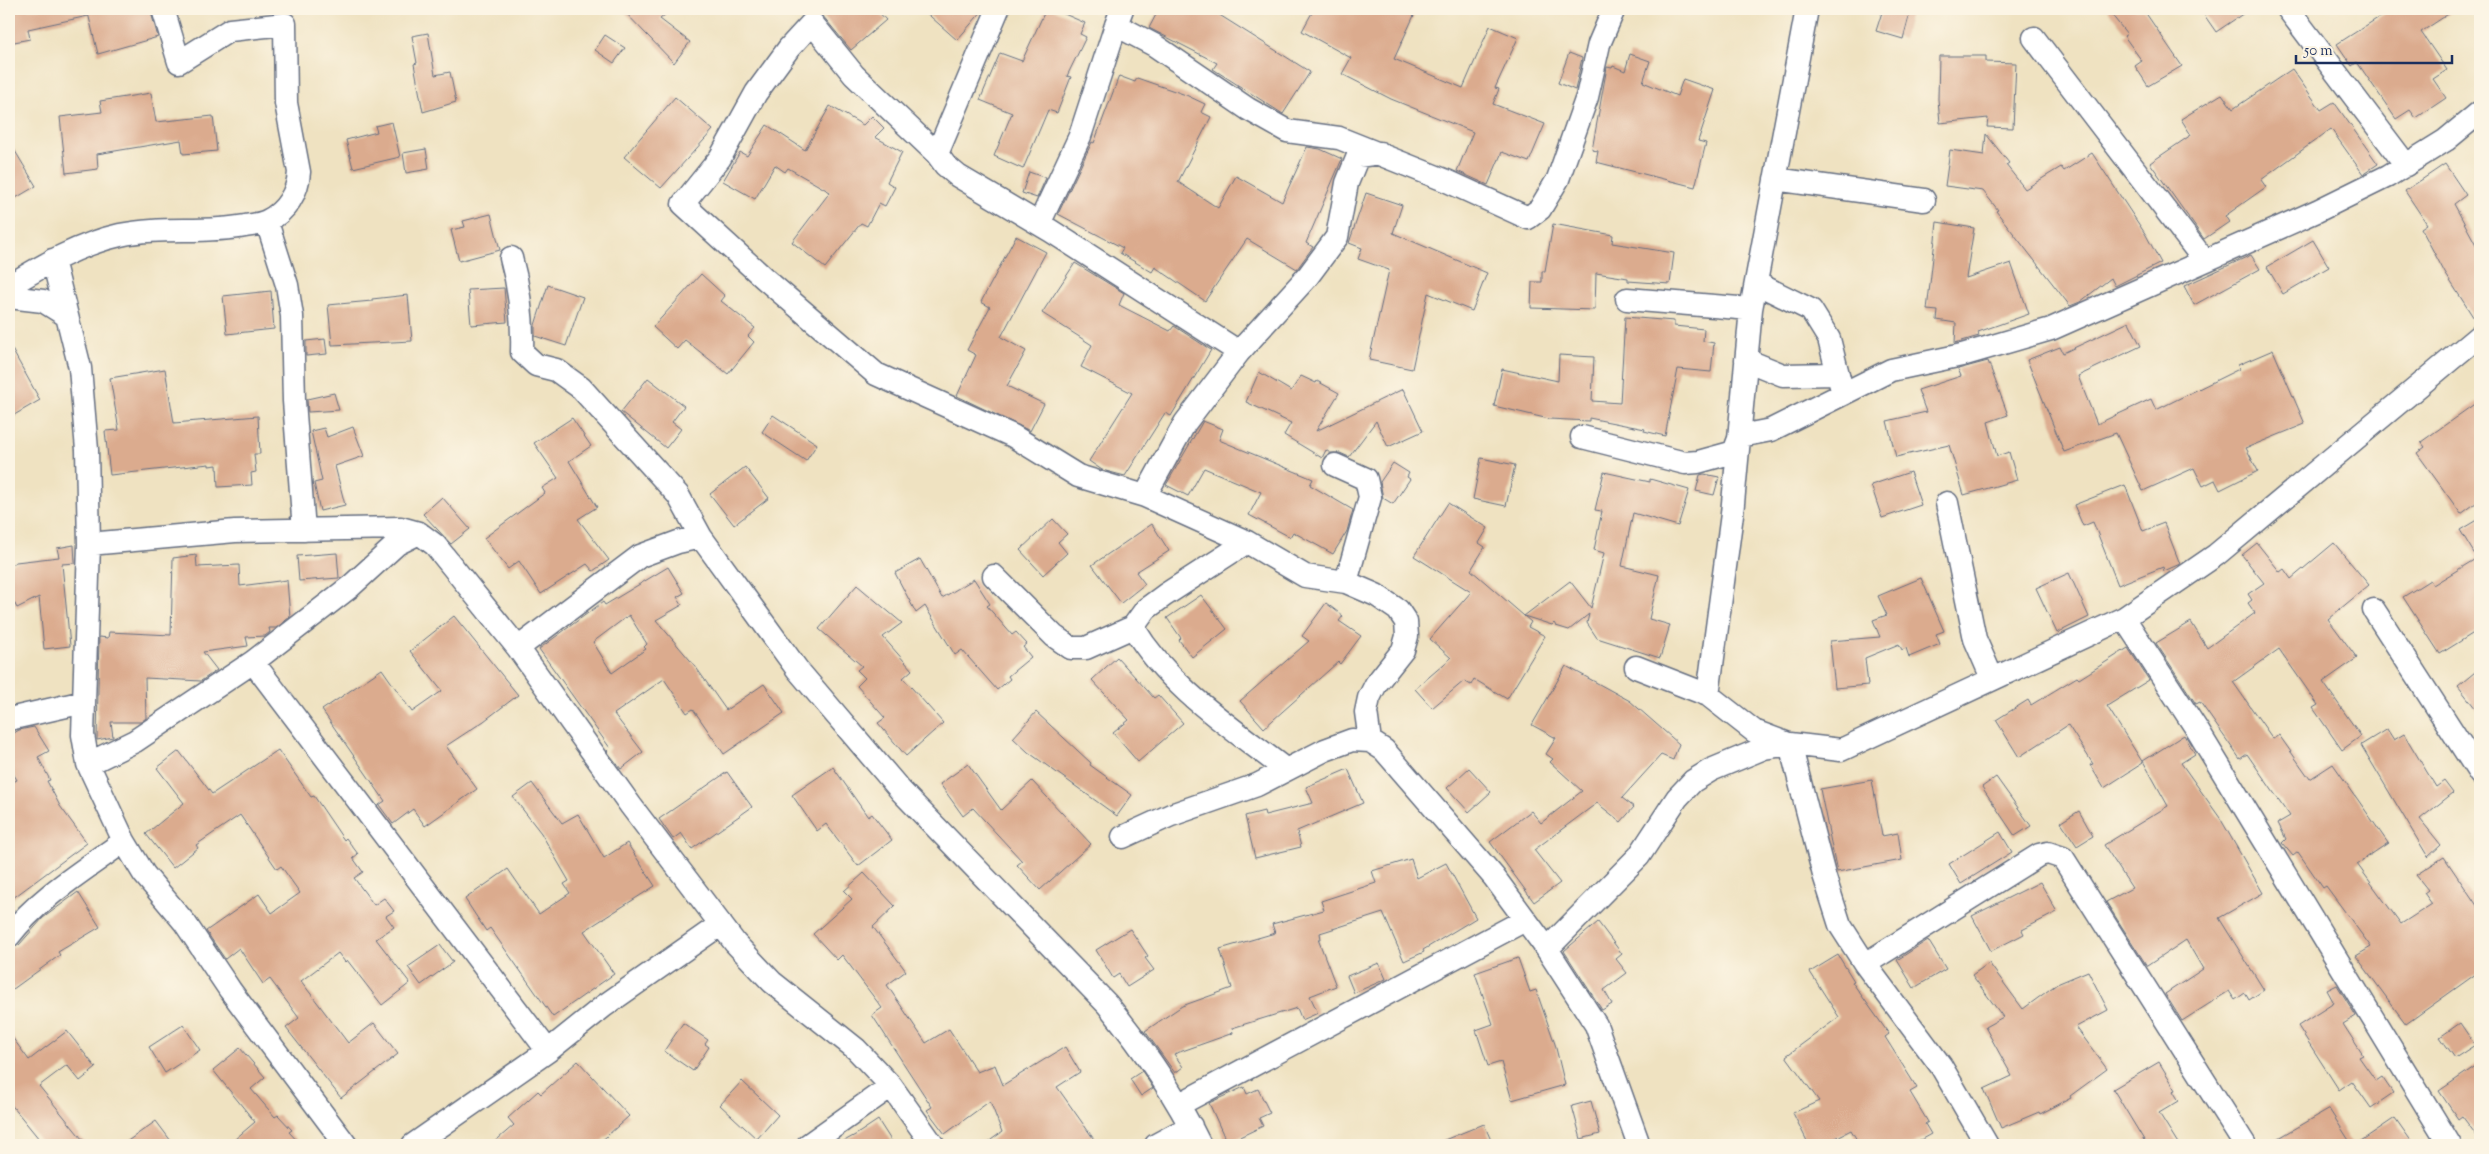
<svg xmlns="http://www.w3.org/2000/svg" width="2489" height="1154" font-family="'Sorts Mill Goudy',serif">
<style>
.building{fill:#dbab8e;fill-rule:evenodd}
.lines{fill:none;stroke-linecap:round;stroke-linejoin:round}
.minor-casing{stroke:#656e81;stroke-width:25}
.minor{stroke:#fff;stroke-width:22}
</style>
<rect width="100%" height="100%" fill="#fcf5e5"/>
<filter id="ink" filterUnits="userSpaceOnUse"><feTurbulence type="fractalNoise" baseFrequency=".02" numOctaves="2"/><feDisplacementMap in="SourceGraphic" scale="10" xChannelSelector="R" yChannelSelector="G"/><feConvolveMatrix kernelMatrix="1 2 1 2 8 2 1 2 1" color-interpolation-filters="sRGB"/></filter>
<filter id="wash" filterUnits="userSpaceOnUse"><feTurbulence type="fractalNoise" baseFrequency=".0096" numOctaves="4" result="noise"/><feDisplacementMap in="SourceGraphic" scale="20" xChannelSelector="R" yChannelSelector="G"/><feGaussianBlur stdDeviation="1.12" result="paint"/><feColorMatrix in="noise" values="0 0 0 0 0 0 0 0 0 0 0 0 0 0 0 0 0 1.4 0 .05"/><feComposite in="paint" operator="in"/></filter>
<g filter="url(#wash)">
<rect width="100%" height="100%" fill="#efe2c1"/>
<g id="blocks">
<path class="building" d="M9 9H87L88 16 28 29 30 39 9 43Z
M87 9H150L158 37 98 54Z
M622 9H672L660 19 690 42 674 63Z
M814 9H876L886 20 851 50 822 15Z
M922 9H984L957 40Z
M1046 9H1053L1085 23 1080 34 1086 37 1067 76 1071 77 1057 113 1048 110 1023 169 994 156 1012 113 980 100 1000 53 1022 61Z
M1159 9H1210L1310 72 1283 114 1213 69 1217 63 1149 28Z
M1314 9H1417L1394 59 1463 88 1490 26 1518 38 1495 88 1499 89 1493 104 1545 124 1529 162 1502 152 1488 185 1457 171 1473 132 1391 99 1342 74 1351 58 1302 31Z
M1883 9H1911L1903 39 1876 31Z
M2107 9H2143L2182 66 2148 86 2135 66 2142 61 2124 36 2127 34Z
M2200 9H2250L2216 32Z
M2392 9H2456L2421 32 2447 70 2433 79 2446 98 2416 118 2410 110 2396 119 2357 62 2352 66 2337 44Z
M428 33 435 75 450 72 456 102 423 112 414 64 417 63 412 36Z
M605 35 625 48 614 63 595 50Z
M1569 53 1582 58 1575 90 1558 83Z
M1630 54 1650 61 1643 82 1677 96 1683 79 1715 90 1698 141 1706 143 1695 187 1596 162 1598 151 1592 150 1607 67 1612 68 1613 66 1625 71Z
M1939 56H1986V62L2016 63 2013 128 1987 127 1988 118 1940 123 1938 99Z
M2292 69 2321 110 2334 102 2378 164 2363 174 2331 129 2261 180 2266 187 2225 216 2229 222 2204 239 2150 163 2191 135 2181 119 2222 94 2233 109Z
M1119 76 1135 82 1137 78 1186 95 1205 104 1201 112 1211 117 1178 182 1218 208 1236 176 1282 202 1307 147 1320 149 1342 159 1306 243 1313 247 1297 269 1247 239 1205 301 1155 267 1152 272 1120 253 1123 248 1058 214 1092 142 1094 143Z
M151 93 156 122 213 116 217 151 183 154 181 140 97 154 98 169 66 173 60 117 102 112 100 101Z
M675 97 713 130 661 188 624 157Z
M830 106 863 125 872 116 884 128 875 137 902 152 887 182 895 187 885 206 879 203 867 226 861 223 825 268 792 242 830 192 788 168 785 172 775 165 755 199 723 181 740 152 747 156 767 125 805 150Z
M392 122 400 157 353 168 346 140 377 132 375 126Z
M1986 134 2009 163 2006 165 2025 189 2061 167 2064 171 2092 153 2146 235 2161 263 2115 286 2111 278 2080 302 2070 306 1996 211 1998 210 1983 191 1945 186 1950 150 1984 155Z
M9 141 36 186 9 202Z
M426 149 429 169 406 173 403 153Z
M2445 164 2466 195 2454 204 2480 252V322L2477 323 2445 273 2421 228 2427 224 2405 191Z
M1029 172 1046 178 1037 198 1022 193Z
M1366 193 1402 205 1393 233 1487 273 1472 311 1428 293 1412 369 1369 360 1389 270 1358 259 1362 248 1349 243Z
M491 214 500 250 459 261 451 230 465 227 463 221Z
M1937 222 1974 228 1966 278 2011 263 2029 314 1978 332 1979 336 1955 343 1956 323 1937 320 1938 311 1927 310Z
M1553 224 1613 235 1612 243 1674 253 1670 284 1628 281V278L1596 273 1595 310 1531 308 1532 282H1542V271H1545Z
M1016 236 1046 252 1001 337 1026 351 1007 386 1044 404 1030 431 957 396 976 355 967 350 990 307 981 302Z
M2313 240 2329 267 2283 294 2267 267Z
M2251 255 2260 269 2194 305 2184 286Z
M1075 263 1124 293 1119 305 1170 331 1174 326 1211 350 1171 416 1165 413 1125 476 1102 470 1089 461 1132 393 1081 367 1092 345 1042 313Z
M701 274 725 296 721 301 755 328 748 336 754 342 728 374 685 340 677 349 653 327Z
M548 285 583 297 566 346 535 336V325Z
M504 288 507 322 471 325 468 290Z
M271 291 274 329 227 334 223 296Z
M408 295 412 341 332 345 328 305 372 301V299Z
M1625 317 1674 321V326L1704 329 1703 341 1714 343 1711 372 1678 369 1665 436 1644 431 1645 429 1589 418V421L1549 419 1494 406 1502 369 1558 381 1559 355 1594 357 1592 401 1620 403Z
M2129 322 2141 346 2078 376 2097 424 2151 399 2156 410 2239 369 2238 365 2273 350 2305 424 2246 448 2258 471 2220 490 2215 480 2203 486 2194 468 2143 491 2116 433 2064 452 2027 360 2060 347 2063 353Z
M325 339 327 354 306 356V341Z
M9 344 40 400 9 418Z
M1988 361 2008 415 1988 422 1997 456 2009 452 2017 480 1964 495 1949 445 1896 457 1887 421 1926 412 1918 390 1961 376 1958 369Z
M165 369 174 423 258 416 260 454H254L256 472 251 473 252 485 218 487 217 465 209 466V464L110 475 105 431 119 430 110 378Z
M1259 372 1291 391 1301 376 1316 383 1317 381 1339 393 1316 431 1403 389 1423 431 1388 447 1376 421 1349 457 1340 453H1330L1326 450 1322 458 1284 435 1291 423 1246 402Z
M648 378 684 406 672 422 681 429 666 448 621 412Z
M334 393 339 410 308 412 307 399Z
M2480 400V500L2461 514 2417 453 2425 447 2421 442Z
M773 415 817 444 806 461 762 432Z
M572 418 591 446 569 461 597 507 578 519 609 560 593 571 587 564 541 594 519 561 508 569 484 538 545 493 542 488 558 478 534 443Z
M1203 421 1223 429 1219 440 1313 479 1310 485 1353 510 1347 531 1333 554 1293 532 1290 537 1249 515 1261 492 1204 468 1188 496 1166 485Z
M353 427 364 456 335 466 345 505 320 511 314 483 322 481 311 431 324 428 327 437Z
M1481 458 1515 465 1506 506 1473 499Z
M1393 463 1409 473 1407 477 1410 479 1393 504 1383 498 1380 482Z
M745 467 769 498 734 525 710 494Z
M1604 472 1650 482V479L1689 490 1678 526 1633 513 1622 566 1659 575 1649 619 1670 625 1660 658 1597 638 1587 623 1589 614 1569 630 1556 626 1554 623 1552 625 1524 616 1570 581 1591 608 1604 553 1594 550 1602 511 1595 510Z
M1910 472 1921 505 1882 518 1871 485Z
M1704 474 1719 477 1714 495 1696 491 1700 475Z
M2125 485 2143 531 2164 523 2180 564 2164 571 2163 567 2118 585 2093 522 2083 526 2074 505Z
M442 497 470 529 451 544 423 514Z
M1448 503 1488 528 1479 543 1485 547 1471 570 1531 622 1528 627 1545 636 1507 699 1474 679 1471 685 1464 681 1432 708 1415 689 1451 658 1430 639 1471 592 1414 556Z
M2480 518V629L2440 654 2403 597 2430 580 2433 585 2477 558 2460 530Z
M1053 519 1067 534 1058 542 1067 553 1043 575 1020 550Z
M1152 524 1169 551 1136 572 1145 584 1121 603 1092 565Z
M2257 543 2280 572 2284 569 2291 579 2334 543 2369 585 2328 619 2357 658 2323 682 2361 736 2342 750 2313 708 2318 705 2279 649 2233 682 2273 739 2279 735 2310 779 2333 764 2388 843 2357 864 2401 924 2432 904 2424 893 2428 890 2416 875 2444 857 2480 910V971L2406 1024 2356 956 2371 947 2326 886 2323 888 2298 852 2293 856 2282 843 2286 839 2278 823 2290 816 2247 754 2240 759 2200 702 2196 704 2156 643 2191 622 2207 648 2255 613 2248 603 2252 600 2248 594 2264 583 2242 555Z
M74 545 75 563 62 564 70 646 44 649 39 597 17 608 9 593V566L16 562 59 557 57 548Z
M337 553 339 578 299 581 297 556Z
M196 555 197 567 239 565 240 586 287 580 290 617 276 628H269L270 632 265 636 246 637 248 646 203 652 217 670 201 681 145 678 146 718 141 722H111L113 737 97 740 99 637 108 638 109 632 171 635 173 558Z
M920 559 942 598 974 579 990 604 987 606 1012 635 1016 632 1027 644 1023 647 1031 657 1008 676 1010 679 997 690 962 650 955 655 925 606 916 613 895 573Z
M668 567 684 593 677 597 682 605 656 620 695 666 726 710 764 684 784 713 724 754 693 709 687 713 664 679 614 714 643 752 621 769 607 751 610 748 539 649 603 602 605 605ZM629 615 647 644 644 647 646 649 612 673 593 642Z
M2069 573 2089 617 2057 633 2036 588Z
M1921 578 1944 631 1936 634 1940 644 1909 657 1906 648 1902 650 1899 644 1865 658 1868 685 1835 688 1830 641 1880 637 1873 620 1887 615 1878 596Z
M857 585 902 623 883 637 912 670 903 678 943 723 906 756 878 723 885 718 857 686 865 678 857 670 862 666 819 629Z
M1201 595 1227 629 1192 657 1179 640 1181 638 1167 618Z
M1326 603 1343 616 1339 621 1361 636 1340 664 1338 662 1264 728 1240 701 1309 641 1302 636Z
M454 616 518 695 484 721 446 746 477 789 425 826 413 809 393 824 379 805 385 801 322 710 382 669 412 712 442 691 410 651Z
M2128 648 2149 680 2107 706 2143 763 2104 788 2090 765 2093 764 2068 725 2019 757 1996 720 2028 700 2031 705 2077 677 2079 679Z
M1117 657 1154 698 1158 695 1183 723 1138 762 1113 733 1129 720 1092 680Z
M1566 666 1630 701 1679 744 1673 760 1661 755 1622 798 1634 807 1621 822 1597 803 1534 850 1560 883 1534 902 1490 842 1531 811 1541 823 1582 791 1550 762 1553 759 1546 754 1556 738 1532 725Z
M2480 668V714L2458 686Z
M1036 712 1091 763 1090 765 1132 795 1117 816 1028 752 1013 738Z
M34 727 49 751 38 757 50 780 47 781 60 806 87 843 9 901V784L17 780 9 766V736L19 730Z
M2387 729 2394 740 2404 734 2436 787 2444 781 2453 793 2420 819 2441 845 2428 857 2361 745Z
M2184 735 2195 754 2181 763 2220 818 2263 893 2219 918 2264 990 2249 1000 2245 993 2235 1000 2229 991 2182 1021 2165 994 2203 969 2186 940 2147 966 2106 902 2132 888 2104 845 2168 806 2143 761Z
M278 750 311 797 314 796 344 840 346 838 358 854 353 858 363 872 354 878 374 905 384 898 394 911 386 916 394 927 376 939 410 983 382 1005 347 960 345 962 338 953 301 981 348 1043 374 1023 398 1054 341 1098 286 1028 299 1018 270 979 263 984 239 948 225 959 206 931 259 894 272 913 300 893 281 866 277 869 240 815 196 845 198 848 173 868 146 834 184 803 157 768 179 751 212 794Z
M968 764 1001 810 1032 781 1091 844 1040 890 1017 865 1022 861 973 808 963 816 940 784Z
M833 767 868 817 872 814 892 840 858 866 826 824 817 831 792 795Z
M1469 768 1491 792 1469 812 1447 788Z
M1348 769 1363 803 1297 831 1301 847 1255 858 1245 816 1264 811 1265 815 1313 803 1306 787Z
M727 772 752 807 692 849 681 833 673 839 659 819Z
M1996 777 2031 826 2015 836 1982 787Z
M1872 780 1882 836 1898 833 1902 860 1837 872 1820 789Z
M532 783 562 823 578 814 604 858 627 843 655 886 584 931 614 974 553 1017 490 928 486 931 465 899 508 869 539 914 570 893 564 884 569 881 541 833 513 797Z
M2079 811 2093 836 2077 846 2061 822Z
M2000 832 2012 852 1961 884 1949 864Z
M1411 859 1417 878 1446 863 1476 918 1423 950 1424 952 1404 961 1383 913 1320 933 1321 939H1318L1336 986 1310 996 1318 1013 1302 1020 1297 1008 1232 1028 1233 1033 1174 1054 1183 1067 1175 1073 1145 1031 1182 1006 1232 988 1220 949 1275 933 1272 924 1324 910 1321 901 1376 883 1372 871Z
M864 873 895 906 873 927 906 971 887 985 926 1043 949 1029 977 1072 995 1065 1003 1085 1065 1047 1080 1072 1057 1087 1098 1145H984L1002 1132 990 1101 945 1134 927 1110 932 1107 872 1015 882 1008 842 955 837 960 813 934 852 899 844 891Z
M2040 882 2057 912 2022 930 2024 934 1991 951 1972 916Z
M78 892 100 927 58 952 60 955 9 992V949L19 945 43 918Z
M1598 922 1622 954 1616 959 1627 973 1604 990 1612 1004 1602 1010 1564 951Z
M1130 929 1148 956 1145 958 1154 970 1127 987 1119 974 1113 978 1096 950Z
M1928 940 1946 969 1914 988 1897 960Z
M440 945 453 962 421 985 408 967Z
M1838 955 1854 981 1852 982 1889 1034 1885 1037 1917 1088 1910 1092 1928 1122 1925 1124 1931 1134 1911 1145H1860L1851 1130 1822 1145H1809L1793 1113 1819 1101 1786 1056 1839 1017 1810 972Z
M1518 958 1530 992 1536 990 1555 1044 1565 1085 1512 1100 1501 1062 1488 1066 1476 1030 1493 1024 1475 973Z
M1379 963 1386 979 1354 993 1347 976Z
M1989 963 2023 1009 2057 984 2088 971 2108 1010 2076 1027 2107 1069 2070 1096 2071 1098 2040 1114 2039 1112 2001 1128 1984 1089 2012 1076 1985 1027 2003 1017 1972 975Z
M2337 985 2356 1016 2343 1024 2363 1055 2359 1057 2376 1081 2382 1077 2393 1093 2371 1108 2352 1081 2339 1090 2298 1026 2334 1003 2327 990Z
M683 1023 708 1040 705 1044 709 1047 693 1071 664 1051Z
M2460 1023 2475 1045 2455 1058 2440 1037Z
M183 1025 200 1050 165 1073 149 1047Z
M67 1031 96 1068 80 1081 67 1065 39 1086 87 1145H44L9 1102V1033L29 1060Z
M240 1048 265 1077 251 1089 275 1117 278 1115 292 1130 289 1132 301 1145H228L255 1122 213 1070Z
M578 1061 629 1116 597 1145H491L514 1125 508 1118 538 1091 541 1094Z
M2159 1062 2176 1090 2173 1091 2179 1101 2159 1113 2179 1145H2147L2113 1089Z
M2480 1063V1140L2462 1116 2458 1119 2439 1091Z
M1142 1071 1153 1088 1141 1096 1130 1079Z
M742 1081 778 1115 757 1139 720 1105Z
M1244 1087 1247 1094 1258 1089 1270 1113 1259 1118 1263 1126 1227 1143 1209 1103Z
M1591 1101 1600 1134 1581 1139 1572 1106Z
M2329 1109 2352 1145H2267Z
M2395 1118 2414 1145H2355Z
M878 1120 894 1145H837L857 1134Z
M156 1121 174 1145H122Z
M1484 1124 1493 1145H1432Z"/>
</g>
</g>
<g filter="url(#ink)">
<use href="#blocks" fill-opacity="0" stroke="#656e81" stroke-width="1"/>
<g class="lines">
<g class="minor-casing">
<path id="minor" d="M998 9 937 154 945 165 958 176 1051 231 1239 352
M1122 9 1116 25 1154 45 1248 109 1287 131 1339 138 1447 181 1528 218 1540 209 1558 179 1587 97 1599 44 1614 9
M2288 9 2406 165
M2034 38 2204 260
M937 154 854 75 812 23 789 48 756 93 720 158 683 204 764 278 876 374 1013 436 1078 476 1145 496 1247 542 1305 576 1346 582 1376 595 1398 610 1406 622 1407 636 1403 650 1376 684 1369 698 1366 712 1370 741
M1775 179 1924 200
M267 222 287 285 292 316 294 401 304 530
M1039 224 1080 136 1116 25
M511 258C520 290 523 319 522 352L536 365 556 370 581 388 678 495 701 537 797 669 901 791 1107 1004C1144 1049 1174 1092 1200 1145
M53 260 80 368 87 450 89 544 83 735 88 764 124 841 144 874 185 923 230 990 346 1145
M1756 283 1811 310 1829 339 1843 394
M9 286C43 265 80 244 120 235 161 226 204 234 245 226 252 225 261 224 267 221 286 212 298 192 299 172L286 103 285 24 230 30 179 62 163 9
M9 297 43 301 67 316
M1627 299 1751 309
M1746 360 1783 375 1837 374
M1582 437 1685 463 1698 462 1734 452 1740 436 1771 430 1891 370 1962 355 2051 329 2317 211 2388 176 2446 140 2480 112
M1335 465 1366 479 1370 497 1346 582
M1145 496 1185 423 1239 352 1308 276 1337 237 1347 183 1358 156 1380 153
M1947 503 1975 639 1992 678
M89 544 235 531 401 528 419 533 435 545 518 648 631 806 735 943 772 982 856 1049 891 1086 933 1145
M994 576 1054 636 1071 648H1086L1133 627 1146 609 1165 595 1247 542
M2374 610 2480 774
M2124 618 2196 728 2450 1145
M1133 627C1169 688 1231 727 1286 770
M518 648 640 556 678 542 701 537
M253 662 548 1051
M1636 667 1708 695 1754 731 1786 743
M1708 695 1732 514 1751 309 1807 9
M9 719 84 702
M1790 744 1824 875 1840 925 1865 964 1941 1066 1987 1145
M88 764 135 741 253 662 351 586 397 544 419 533
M1123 837 1171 815 1257 785 1325 750 1352 740 1370 741 1384 750 1494 877 1547 949 1596 1025 1639 1145
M9 936C39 897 85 870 124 841
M1547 949 1639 856 1677 798 1693 781 1711 770 1764 748 1790 744 1841 750 2124 618 2216 555 2480 335
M1865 964 2039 855 2048 853 2063 858 2245 1145
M1180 1104 1525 920
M413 1145 548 1051 604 1006 721 924
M808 1145 891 1086
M1156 1145 1191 1126"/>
</g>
<use href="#minor" class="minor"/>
</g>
</g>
<rect width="2489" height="1154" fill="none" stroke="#fcf5e5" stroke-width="30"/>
<path d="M2296 55v8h156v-8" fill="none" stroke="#1b2f5e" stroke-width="2.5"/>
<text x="2304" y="55" font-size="15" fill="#1b2f5e" stroke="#fcf5e5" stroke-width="4" paint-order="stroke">50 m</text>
</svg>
